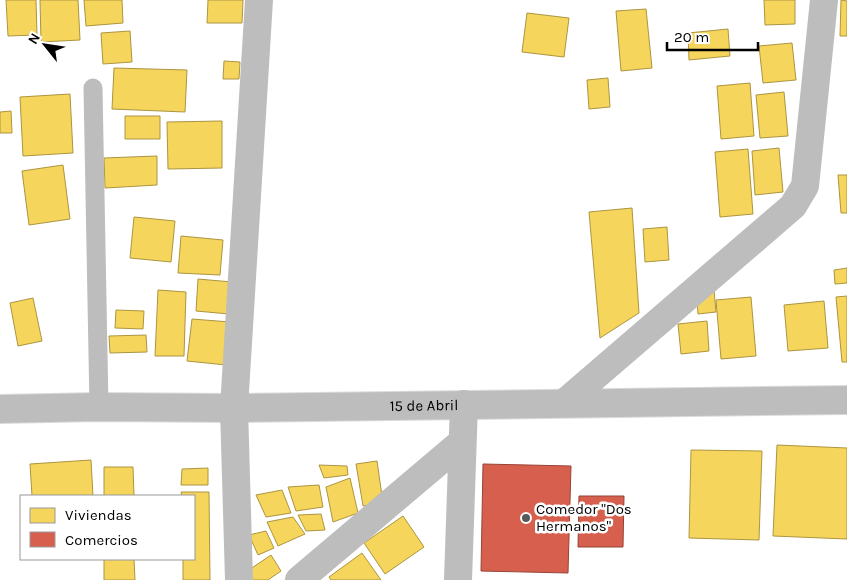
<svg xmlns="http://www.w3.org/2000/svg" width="847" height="580" font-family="Karla,sans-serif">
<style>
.homes{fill:#f6d55c;stroke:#ac9540}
.shops{fill:#d6604d;stroke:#964336}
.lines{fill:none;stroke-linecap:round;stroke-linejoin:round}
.primary-casing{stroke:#dbdbdb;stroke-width:30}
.lane{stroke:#bdbdbd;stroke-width:19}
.street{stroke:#bdbdbd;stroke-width:28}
.primary{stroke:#bdbdbd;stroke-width:28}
.poi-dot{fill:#595959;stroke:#fff;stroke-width:2}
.labels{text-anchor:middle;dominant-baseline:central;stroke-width:5;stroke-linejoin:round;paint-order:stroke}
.street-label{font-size:15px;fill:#000;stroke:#fff}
.poi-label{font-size:15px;fill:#000;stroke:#fff;text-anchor:start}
</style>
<rect width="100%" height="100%" fill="#fff"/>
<path class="homes" d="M6 0H36L37 35 8 36Z
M40 0H78L80 40 41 42Z
M84 0H122L123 23 86 26Z
M208 0H243L242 23H207Z
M764 0H795V24L765 25Z
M841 0 847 1V36H840Z
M646 9 652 68 621 71 616 11Z
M527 13 569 18 564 57 522 52Z
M728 29 730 56 689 60 688 33Z
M130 31 132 62 103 64 101 33Z
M792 43 796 80 763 83 759 46Z
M224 61 240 62 239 79H223Z
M114 68 187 70 185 112 112 109Z
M608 78 610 107 589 109 587 80Z
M750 83 754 136 721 139 717 86Z
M784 92 788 136 760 138 756 95Z
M70 94 73 153 23 156 20 97Z
M11 111 12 133H0V112Z
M125 116H160V139H125Z
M222 121V168L168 169 167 122Z
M779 148 783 192 755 195 752 151Z
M748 149 753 214 720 217 715 152Z
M157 156V185L105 188 104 158Z
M63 165 70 219 29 225 22 171Z
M838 175H847V213H841Z
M632 208 639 313 600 338 589 212Z
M134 217 175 221 171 262 130 258Z
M667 227 669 260 645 262 643 229Z
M181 236 223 240 220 275 178 273Z
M847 268V283L835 284 834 270Z
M198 279 232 282 229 314 196 311Z
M158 290 186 292 184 356H155Z
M714 290 716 312 698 314 696 292Z
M847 296V362H842L836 297Z
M751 297 756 356 721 359 716 300Z
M33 298 42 341 18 346 10 303Z
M824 301 828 348 788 351 784 305Z
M116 310 144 311 143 329 115 328Z
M192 319 230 322 226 365 187 361Z
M707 321 709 351 681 354 678 324Z
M146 335 147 352 110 353 109 336Z
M777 445 847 448V539L773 536Z
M691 450 762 451 759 540 689 538Z
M91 460 93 496H32L30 464Z
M377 461 383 503 363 506 356 464Z
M319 465 347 466 348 475 324 478Z
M104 467H133L134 496H104Z
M208 468V485H181L182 469Z
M350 478 358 513 333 522 326 487Z
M319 485 323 507 296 511 288 487Z
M282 490 291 513 266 517 256 495Z
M181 492H209L210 580H183V559H194V496H182Z
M321 514 325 530 306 531 298 515Z
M403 516 424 547 385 574 364 543Z
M293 517 305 534 278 546 267 522Z
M266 531 274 548 258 555 249 535Z
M362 553 381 580H331L329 577Z
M271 555 281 571 268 580H247L246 572Z
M104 559H134L135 580H104Z"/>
<path class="shops" d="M483 464 571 466 568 573 481 571Z
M579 496H624L623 547H578Z"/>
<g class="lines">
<g class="primary-casing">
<g id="primary">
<path id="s1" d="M0 409 99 407 234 408 847 400"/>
</g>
</g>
<path class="lane" d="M93 88 99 407"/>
<path class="street" d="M564 403 793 206 805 186 824 0
M239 580 234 408 259 0
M299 580 462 442
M458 580 464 404"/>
<use href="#primary" class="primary"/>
</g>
<circle class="poi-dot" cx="526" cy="518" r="5"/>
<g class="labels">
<g class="street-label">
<text stroke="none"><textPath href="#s1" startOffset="424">15 de Abril</textPath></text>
</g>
<g class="poi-label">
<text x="536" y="509">Comedor "Dos<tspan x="536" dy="17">Hermanos"</tspan></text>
</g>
</g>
<rect x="20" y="495" width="175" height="65" fill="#ffffff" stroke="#999999"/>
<rect x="30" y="508" width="25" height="15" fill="#f6d55c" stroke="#999999"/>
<text x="65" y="520" font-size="15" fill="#000000">Viviendas</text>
<rect x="30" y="532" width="25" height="15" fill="#d6604d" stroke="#999999"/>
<text x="65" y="545" font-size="15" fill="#000000">Comercios</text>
<g transform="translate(45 45) rotate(300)" stroke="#ffffff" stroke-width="4" paint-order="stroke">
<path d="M0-4L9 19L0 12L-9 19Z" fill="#000000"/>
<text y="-8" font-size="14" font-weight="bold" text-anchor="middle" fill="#000000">N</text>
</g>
<path d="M667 42v8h91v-8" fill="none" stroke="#000000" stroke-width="2.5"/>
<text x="674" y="42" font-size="15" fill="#000000" stroke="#ffffff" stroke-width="4" paint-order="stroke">20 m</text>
</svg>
